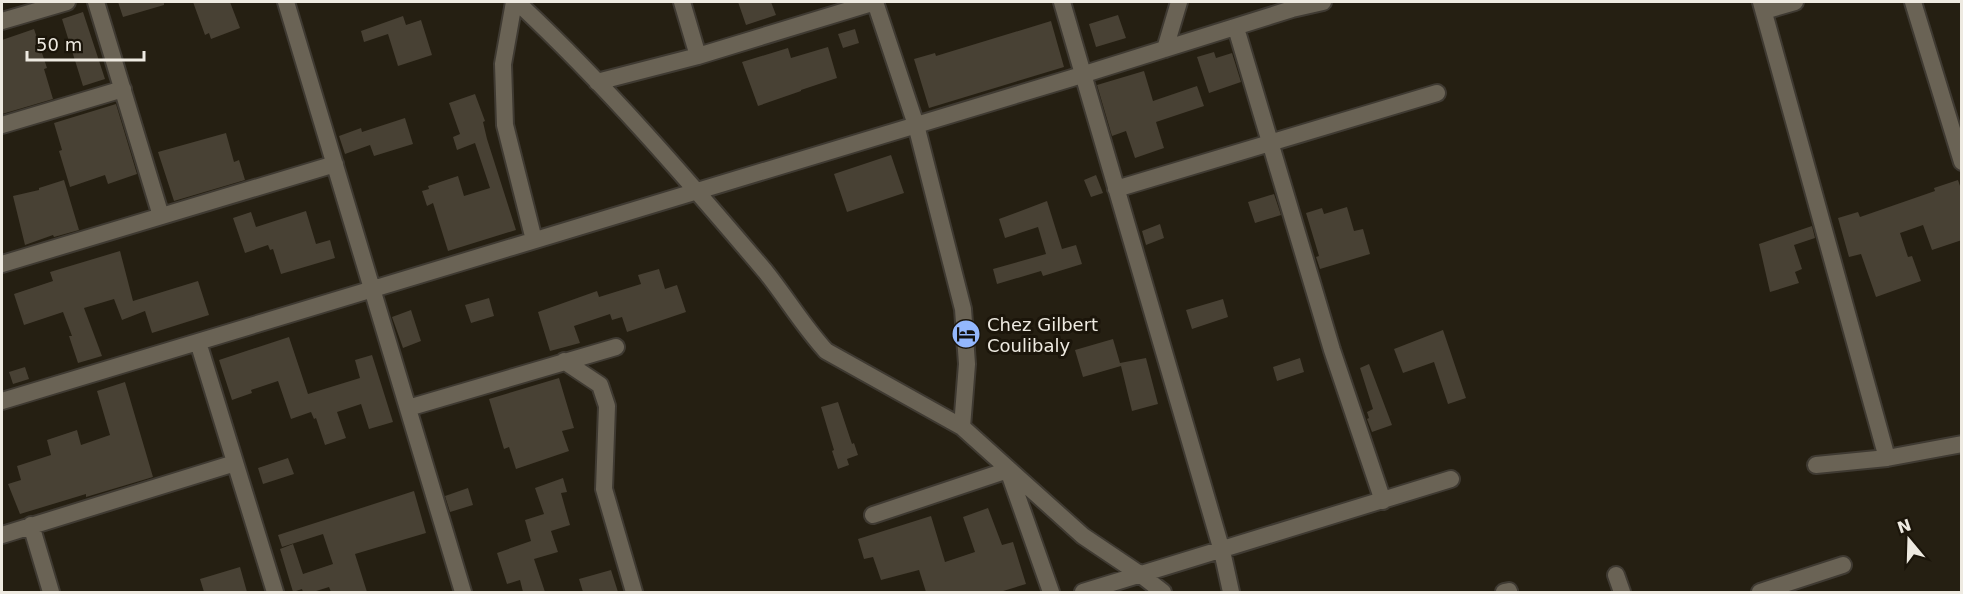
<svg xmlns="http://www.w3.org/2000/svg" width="1963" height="594" font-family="'DejaVu Sans',sans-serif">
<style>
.building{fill:#484134}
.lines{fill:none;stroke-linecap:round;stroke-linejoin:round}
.minor-casing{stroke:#3f3a32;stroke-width:20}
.minor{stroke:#6a6355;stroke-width:16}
.labels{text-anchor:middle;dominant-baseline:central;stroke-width:6;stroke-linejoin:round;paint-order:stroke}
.poi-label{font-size:18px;fill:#eeeae1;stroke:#1b150a;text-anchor:start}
</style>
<rect width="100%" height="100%" fill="#251f12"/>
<path class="building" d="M118 2H164V5L123 17Z
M193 2H230L240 28 211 39 209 33 205 35Z
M738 2H771L776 15 746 25Z
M83 12 105 79 83 86 62 19Z
M1118 15 1126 38 1096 47 1089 24Z
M403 16 406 25 421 20 432 55 398 66 388 34 364 42 361 31Z
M1051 21 1064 67 929 108 914 59 935 53 936 56Z
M34 29 47 68 44 69 53 99 2 114V40Z
M855 29 859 43 843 48 838 34Z
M828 47 837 78 801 90V91L758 106 742 62 788 48 791 58Z
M1214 52 1216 58 1232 53 1241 82 1209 93 1197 57Z
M1144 71 1153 101 1197 86 1204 106 1156 122 1164 148 1135 158 1126 131 1112 136 1097 85Z
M475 94 485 121 483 122 487 139 516 230 448 251 433 203 427 206 422 191 429 189 428 186 458 176 464 196 490 188 475 143 457 150 453 137 460 134 449 103Z
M116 104 137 174 108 184 105 175 70 187 59 151 62 150 54 123Z
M405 118 413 144 374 156 370 145 345 154 339 136 361 128 362 132Z
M226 133 234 162 239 160 245 180 174 201 158 152Z
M891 155 904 193 847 212 834 174Z
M1096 175 1103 193 1091 197 1084 180Z
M64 180 79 230 54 237 53 235 25 245 13 196 39 190V188Z
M1958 180 1962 192V240L1932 250 1923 225 1900 233 1908 257 1912 256 1921 281 1876 297 1861 254 1849 257 1838 218 1858 212 1860 217 1935 191 1934 188Z
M1274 194 1281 215 1255 223 1248 202Z
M1047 201 1062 249 1076 245 1082 264 1043 276 1041 271 997 284 993 269 1046 254 1038 227 1005 238 999 219Z
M1347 207 1354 231 1363 229 1370 254 1320 269 1316 257 1319 256 1306 213 1322 208 1324 214Z
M306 211 316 244 330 240 335 258 281 274 273 249 270 250 268 245 245 253 233 218 251 212 256 227Z
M1160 224 1164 238 1146 245 1142 231Z
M1812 226 1815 238 1794 245 1802 269 1795 272 1799 283 1770 292 1759 244Z
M120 251 133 301 198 281 209 315 152 333 145 311 122 320 114 299 84 308 102 356 78 363 69 336H72L63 312 24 325 14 294 53 281 50 272Z
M659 269 665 289 677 285 686 312 627 332 622 317 612 320 610 314 574 326 580 343 550 351 538 312 597 291 599 297 641 284 638 275Z
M489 298 494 316 471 323 465 305Z
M1223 299 1228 317 1192 329 1186 310Z
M411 310 421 341 403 348 392 317Z
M1443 330 1466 398 1448 404 1434 362 1403 373 1394 349Z
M289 337 308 394 360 378 355 360 372 355 393 422 369 429 361 404 337 412 346 438 325 445 316 418 314 419 311 412 291 419 278 381 251 390 252 393 232 400 219 360Z
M1113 339 1120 363 1146 358 1158 404 1132 411 1121 366 1083 377 1075 350Z
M1300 358 1304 372 1277 381 1273 367Z
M1369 364 1392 425 1372 432 1367 419 1369 418 1367 412 1373 409 1360 368Z
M25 367 29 379 13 384 9 372Z
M559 378 574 428 562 431 569 451 516 469 509 447 504 449 489 399Z
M125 382 153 477 86 497V494L20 514 8 484 21 480 17 466 51 455 47 440 77 430 81 445 110 435 97 391Z
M838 402 852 444 854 443 858 455 847 459 849 465 838 469 832 451 834 450 821 407Z
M288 458 294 474 263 484 258 468Z
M563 478 567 492 561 493 570 525 551 531 558 552 534 559 545 592H523L520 580 507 584 497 553 531 541 525 520 544 514 535 488Z
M468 488 473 505 450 512 445 496Z
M414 491 426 533 355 554 367 592H331L329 587 313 592H303L302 589 293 592 280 549 293 544 303 574 333 564 323 534 282 547 278 535Z
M988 508 1002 545 1013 542 1026 584 1000 592H926L919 570 881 580 873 557 864 559 858 539 931 516 945 562 975 552 963 517Z
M240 567 247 592H204L200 579Z
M611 570 618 592H583L579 579Z"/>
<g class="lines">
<g class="minor-casing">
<path id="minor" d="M96 2 161 216
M286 2 463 592
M514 2 503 64 505 125 534 240
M517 2C606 85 686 178 765 271 786 297 803 326 826 351L962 427 1083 536 1141 575 1163 592
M682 2 698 56
M875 2 916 125 963 309 967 364 962 427
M1062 2 1222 551 1231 592
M1761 2 1887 458
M1913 2 1962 162
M1764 11 1795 2
M2 21 67 2
M1236 28 1332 350 1383 501
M1165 49 1179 2
M597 82 698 56 875 2
M2 125 123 89
M1116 189 1437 93
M2 264 335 164
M198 342 275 592
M564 361 600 385 607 406 604 489 634 592
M2 401 1072 78 1292 9 1323 2
M408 408 616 347
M1816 465 1887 458 1962 444
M873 515 1008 470 1051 592
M31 525 51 592
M2 535 235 463
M1616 575 1622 592
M1083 592 1451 479
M1504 592 1509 591
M1760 592 1843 565"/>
</g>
<use href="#minor" class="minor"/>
</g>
<defs>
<g id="hotel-disc" transform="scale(1.5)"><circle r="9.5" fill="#93b7fd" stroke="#1b150a"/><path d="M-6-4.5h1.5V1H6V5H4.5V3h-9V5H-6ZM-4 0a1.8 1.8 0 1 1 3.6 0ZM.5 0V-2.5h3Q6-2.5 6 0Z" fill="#111"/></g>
</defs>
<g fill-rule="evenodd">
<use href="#hotel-disc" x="966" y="334"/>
</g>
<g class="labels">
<g class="poi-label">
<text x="987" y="324">Chez Gilbert<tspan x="987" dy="21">Coulibaly</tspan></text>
</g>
</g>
<rect width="1963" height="594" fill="none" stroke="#eeeae1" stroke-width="6"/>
<g transform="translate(1909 540) rotate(341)" stroke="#1b150a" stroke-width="4.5" paint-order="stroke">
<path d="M0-4.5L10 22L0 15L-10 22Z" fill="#eeeae1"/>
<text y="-9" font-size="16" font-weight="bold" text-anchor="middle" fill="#eeeae1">N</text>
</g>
<path d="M27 51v9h117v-9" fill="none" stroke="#eeeae1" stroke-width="3"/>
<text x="36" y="51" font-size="18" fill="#eeeae1" stroke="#1b150a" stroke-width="4.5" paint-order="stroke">50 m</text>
</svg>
